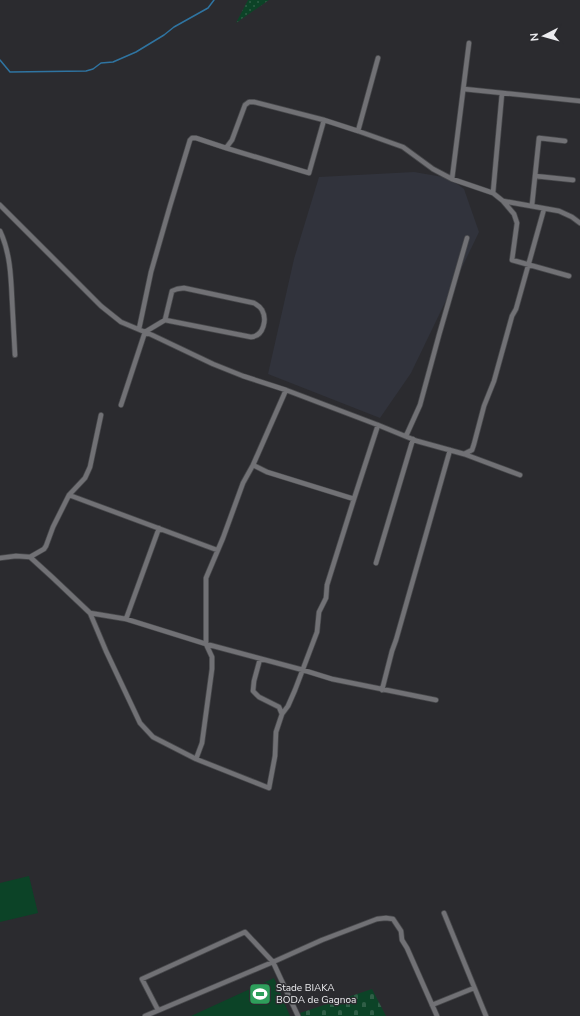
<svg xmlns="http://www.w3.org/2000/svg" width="580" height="1016" font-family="'Nunito Sans',sans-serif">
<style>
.built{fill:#31333c}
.grass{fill:url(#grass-dots)}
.cemetery{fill:url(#cemetery-stones)}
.pitch{fill:#0c4327}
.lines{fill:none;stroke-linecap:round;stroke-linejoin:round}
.stream{stroke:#2f74a1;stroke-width:1.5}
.minor-casing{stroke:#47484b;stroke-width:6}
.minor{stroke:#717175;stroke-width:4.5}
.labels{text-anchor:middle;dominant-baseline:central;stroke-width:3;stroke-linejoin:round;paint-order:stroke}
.poi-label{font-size:10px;fill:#ececef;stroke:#2b2b2f;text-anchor:start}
</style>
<defs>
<pattern id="grass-dots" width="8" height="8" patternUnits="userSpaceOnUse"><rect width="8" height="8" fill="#0c4327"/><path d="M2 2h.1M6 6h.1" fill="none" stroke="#305e47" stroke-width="1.8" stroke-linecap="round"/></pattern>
<pattern id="cemetery-stones" width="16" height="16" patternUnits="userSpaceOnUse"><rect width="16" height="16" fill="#0c4327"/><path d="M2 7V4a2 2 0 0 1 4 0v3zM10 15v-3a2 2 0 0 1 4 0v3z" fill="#305e47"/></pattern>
</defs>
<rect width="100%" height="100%" fill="#2b2b2f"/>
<path class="built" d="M414 172 449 178 464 189 479 232 411 373 380 418 268 374 294 259 319 177Z"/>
<path class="grass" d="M248 0H269L236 23Z"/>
<path class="cemetery" d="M372 989 386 1016H301L300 1013Z"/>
<path class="pitch" d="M29 876 38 913 0 922V883Z
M274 978 290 1016H191Z"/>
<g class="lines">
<path class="stream" d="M0 60 10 72 86 71 93 69 101 63 113 62 136 52 164 35 174 27 208 8 214 0"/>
<g class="minor-casing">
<path id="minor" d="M464 89 580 101
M358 131 378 58
M226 148 309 173 324 120
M535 176 573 180
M452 179 469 43
M493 193 502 93
M503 201 514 214 517 223 512 260 569 276
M0 205 101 306 121 322 152 335 213 364 243 376 286 390 378 425 417 441 464 454 520 475
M532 205 539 138 565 141
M0 231C10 252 11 276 12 299 13 317 14 336 15 355
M139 329 151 272 170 206 190 140 192 138H196L226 148 232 140 245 105 249 102H254L324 120 358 131 403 147 433 169 452 179 493 193 503 201 559 211 572 217 580 223
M121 405 145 332 165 320 251 337C264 336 267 319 262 310 260 306 257 305 254 303L184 288 177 289 172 291 165 320
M406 436 420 405 439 335 467 238
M464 454 472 450 474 444 484 406 494 381 512 316 516 309 544 209
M253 465 267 472 354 499
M69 495 217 550
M30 557 44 549 46 546 53 527 69 495 85 478 90 467 101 415
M0 558 16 556 30 557 52 577 90 613 126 619 206 644 303 670 332 679 436 700
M376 563 413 439
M90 613 106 651 140 723 153 737 196 759 269 788 275 756 276 732 282 714 288 706 295 690 317 632 319 612 326 598 327 585 354 499 378 425
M126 619 159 528
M260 659 254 681 253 691 259 697 279 707 282 714
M382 690 392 651 396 640 450 450
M196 759 202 743 212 669V657L206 644V578L223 538 243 483 253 465 286 390
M444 913 486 1016
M432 1005 474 988
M158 1010 142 979 245 932 273 962 298 1016
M145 1016 273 962 322 940 377 919 386 918 393 919 401 931 402 940 407 948 437 1016"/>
</g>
<use href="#minor" class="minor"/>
</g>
<defs>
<g id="stadium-square" transform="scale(1.15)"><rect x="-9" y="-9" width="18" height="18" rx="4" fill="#2e9e5b" stroke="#2b2b2f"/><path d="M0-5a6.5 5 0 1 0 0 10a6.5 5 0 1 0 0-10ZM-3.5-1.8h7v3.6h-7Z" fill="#fff"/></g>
</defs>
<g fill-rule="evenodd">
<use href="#stadium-square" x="260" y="994"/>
</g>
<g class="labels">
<g class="poi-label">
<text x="276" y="988">Stade BIAKA<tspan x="276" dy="12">BODA de Gagnoa</tspan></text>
</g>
</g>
<g transform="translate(544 36) rotate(264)" stroke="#2b2b2f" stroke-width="3" paint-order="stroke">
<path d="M0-3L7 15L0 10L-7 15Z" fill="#ececef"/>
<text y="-6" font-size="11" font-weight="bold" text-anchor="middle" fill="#ececef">N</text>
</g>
</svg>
